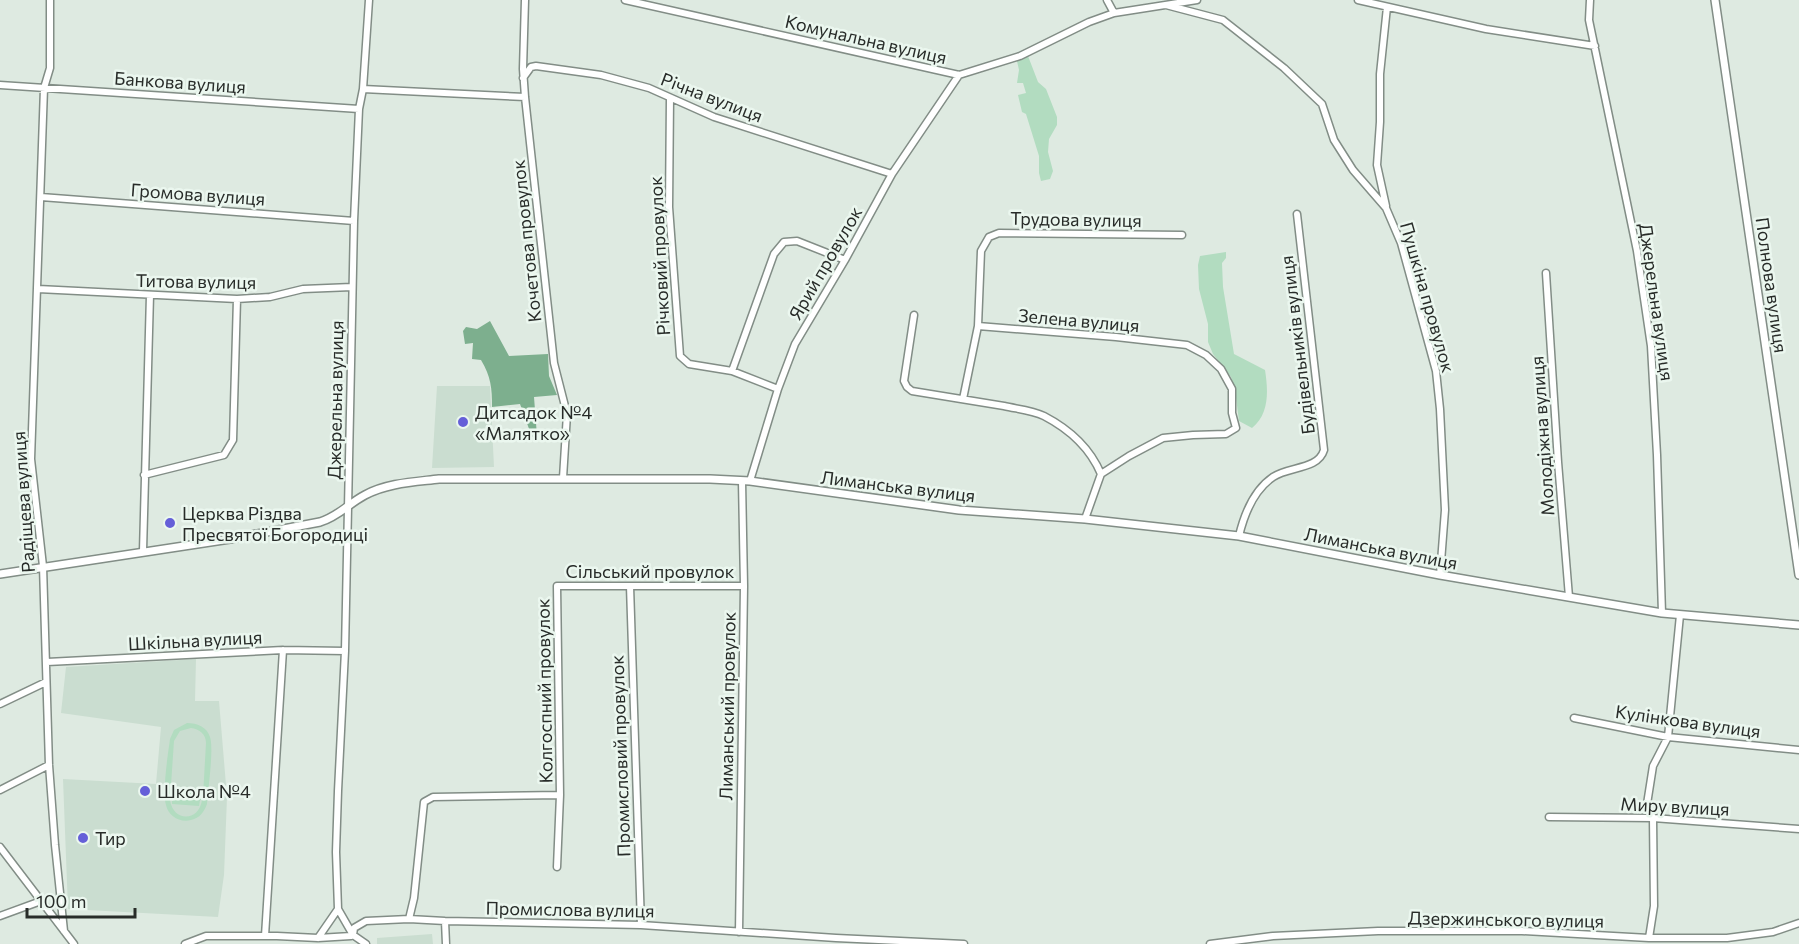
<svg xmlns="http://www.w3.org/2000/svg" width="1799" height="944" font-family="Commissioner,sans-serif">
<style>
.built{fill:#caddd0}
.green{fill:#b2dcc0;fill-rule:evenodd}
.forest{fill:#7daf8e}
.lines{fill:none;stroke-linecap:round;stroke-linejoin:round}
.minor-casing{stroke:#828d86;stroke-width:9}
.tertiary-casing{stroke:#828d86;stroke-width:10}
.minor{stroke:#fff;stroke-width:6}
.tertiary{stroke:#fff;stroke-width:7}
.poi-dot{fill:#655fd8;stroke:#ebf7ef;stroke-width:2}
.labels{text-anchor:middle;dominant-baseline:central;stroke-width:5;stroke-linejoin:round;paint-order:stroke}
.street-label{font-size:18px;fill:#282c29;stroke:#ebf7ef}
.poi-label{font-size:18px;fill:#282c29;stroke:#ebf7ef;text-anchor:start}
</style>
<rect width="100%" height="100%" fill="#deeae1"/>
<path class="built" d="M437 386H490L494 467 432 468Z
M196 659 195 701H219L227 797 224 875 218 917 68 909 63 779 156 784 161 727 61 713 66 667Z
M432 934 433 944H377V938Z"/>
<path class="green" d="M1028 56 1038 82 1046 89 1057 117V125L1049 139 1048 152 1053 171 1050 179 1041 181 1039 173V156L1026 114 1022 112 1018 95 1026 93 1023 83H1017L1019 70 1017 61Z
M1226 252V258L1222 263 1223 287 1234 354 1265 370C1268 389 1270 414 1252 428L1239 421 1235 390 1231 377 1213 354 1208 342V324L1199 289 1198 265 1200 256Z
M187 723C197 723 207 727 210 737 214 748 208 790 207 804 204 812 200 818 191 820 180 823 168 816 166 805 162 792 168 754 170 739L174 730ZM191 728C199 729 206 734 206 743L203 796 200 795V789L174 787 173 792H172V804L199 806 200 800H202C199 822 173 822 170 800L174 741 180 731Z"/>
<path class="forest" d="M490 321 509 356 548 354 549 376 557 395 534 397 537 436 532 437 520 404 492 407C492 388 491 377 481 360L472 359 473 343 465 344 463 331 466 327 477 329Z"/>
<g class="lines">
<g class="minor-casing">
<path id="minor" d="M50 0V68L44 88 31 459 43 566 49 765 55 845 64 931
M525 0 523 69 525 97 554 363 567 414 563 478
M625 0 959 75
M1107 0 1114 13
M1358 0 1486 29 1595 46
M1590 0 1589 20 1637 251 1651 346 1657 455 1662 613
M1166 5 1223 20 1284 68 1322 104 1334 140 1353 170 1386 208 1401 243 1436 371 1440 409 1445 510 1440 575
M959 75 1020 56 1089 22 1114 13 1197 0
M523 78 531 67 536 66 601 75 649 88 714 117 892 174
M0 85 359 109
M363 89 525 97
M670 98 669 207 680 356 689 364 732 371 778 389
M41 197 354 221
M1386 206 1377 165 1380 122V74L1387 7
M1546 273 1558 462 1569 597
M38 289 237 299 270 297 303 289 352 287
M914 315 904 381 907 387 912 391C943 396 973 401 1004 406 1017 409 1032 410 1044 416 1069 429 1090 448 1101 474L1129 456 1163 438 1193 435 1226 434 1236 428 1232 413V389L1221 369 1206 355 1187 345 1116 337 978 326 963 399
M978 326 981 251 989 237 999 233 1182 235
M732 371 774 254 784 242 797 241 845 260
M144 475 224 455 233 440 237 299
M750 481 778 389 795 344 845 260 892 174 959 75
M1085 519 1101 474
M1239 536C1244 515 1254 490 1273 477 1289 466 1318 470 1324 450L1297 214
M143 551 150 295
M630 586 641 925
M47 662 283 650 345 651
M0 704 46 682
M1574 718 1668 737 1799 750
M0 790 49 765
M1549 817 1653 818 1799 829
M0 847 74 944
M557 867 560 795 557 586H744
M0 916 41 901
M409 919 414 898 424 802 433 797 560 795
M445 921 446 944
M739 932 744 586 742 481
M265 936 283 650
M318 938 338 909
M1649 938 1654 906 1653 818 1647 804 1653 766 1668 737 1680 615
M185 944 206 936H277L318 938 351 936 353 935 354 928 366 921 409 919 445 921 641 925 836 938 964 944
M366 944 353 935 338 909 336 852 338 791 345 651 354 221 359 109 363 89 369 0
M1210 944 1273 936 1378 931H1522L1649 938H1727L1773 932 1799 923"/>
</g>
<g class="tertiary-casing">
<path id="tertiary" d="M1715 0 1799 575
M0 574 230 539 320 522C339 516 348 504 365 495 387 483 414 482 439 479H710L750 481 959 510 1085 519 1239 536 1440 575 1662 613 1799 625"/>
</g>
<use href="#minor" class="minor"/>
<use href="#tertiary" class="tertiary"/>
</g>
<g class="poi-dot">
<circle cx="463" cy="422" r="6"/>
<circle cx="170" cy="523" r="6"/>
<circle cx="145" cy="791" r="6"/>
<circle cx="83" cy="838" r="6"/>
</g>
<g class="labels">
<g class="street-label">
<text transform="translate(866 39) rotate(13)">Комунальна вулиця</text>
<text transform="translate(180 82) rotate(4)">Банкова вулиця</text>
<text transform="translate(712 97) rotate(21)">Річна вулиця</text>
<text transform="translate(198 194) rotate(4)">Громова вулиця</text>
<text transform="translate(1076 219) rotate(1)">Трудова вулиця</text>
<text transform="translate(526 241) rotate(-96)">Кочетова провулок</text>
<text transform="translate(659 256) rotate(-93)">Річковий провулок</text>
<text transform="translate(825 263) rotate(-60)">Ярий провулок</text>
<text transform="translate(196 281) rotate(1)">Титова вулиця</text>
<text transform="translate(1772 285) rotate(82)">Полнова вулиця</text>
<text transform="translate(1428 297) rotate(74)">Пушкіна провулок</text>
<text transform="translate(1657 302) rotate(82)">Джерельна вулиця</text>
<text transform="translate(1079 320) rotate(5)">Зелена вулиця</text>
<text transform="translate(1297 345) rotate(-97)">Будівельників вулиця</text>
<text transform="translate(335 400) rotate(-89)">Джерельна вулиця</text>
<text transform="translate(1542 436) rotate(-94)">Молодіжна вулиця</text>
<text transform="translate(898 486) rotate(7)">Лиманська вулиця</text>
<text transform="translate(23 502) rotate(-94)">Радіщева вулиця</text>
<text transform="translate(1381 548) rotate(11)">Лиманська вулиця</text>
<text x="650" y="571">Сільський провулок</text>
<text transform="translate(195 640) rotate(-3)">Шкільна вулиця</text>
<text transform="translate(544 691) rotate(-91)">Колгоспний провулок</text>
<text transform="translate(727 706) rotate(-89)">Лиманський провулок</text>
<text transform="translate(1688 721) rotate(8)">Кулінкова вулиця</text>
<text transform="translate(620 756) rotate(-92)">Промисловий провулок</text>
<text transform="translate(1675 806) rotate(3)">Миру вулиця</text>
<text transform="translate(570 909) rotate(1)">Промислова вулиця</text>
<text transform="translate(1506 919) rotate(1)">Дзержинського вулиця</text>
</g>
<g class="poi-label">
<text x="475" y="412">Дитсадок №4<tspan x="475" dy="21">«Малятко»</tspan></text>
<text x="182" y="513">Церква Різдва<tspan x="182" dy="21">Пресвятої Богородиці</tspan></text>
<text x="157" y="791">Школа №4</text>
<text x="95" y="838">Тир</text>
</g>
</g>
<path d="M27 908v9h108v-9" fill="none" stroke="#282c29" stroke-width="3"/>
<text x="36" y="908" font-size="18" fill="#282c29" stroke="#ebf7ef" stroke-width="4.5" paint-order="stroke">100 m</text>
</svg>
